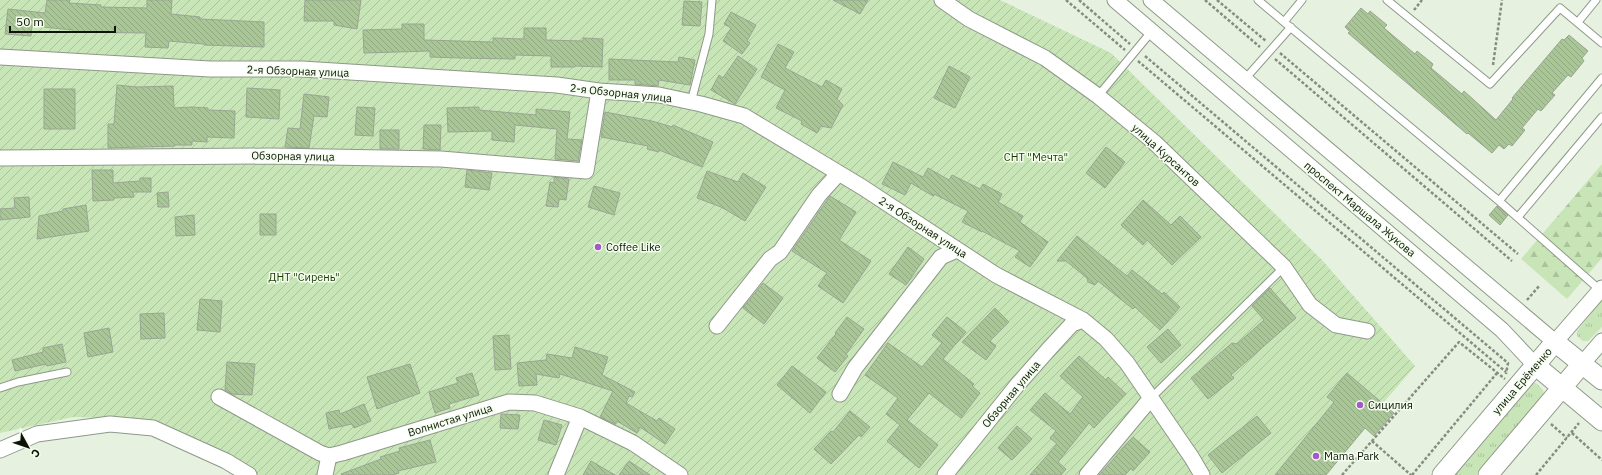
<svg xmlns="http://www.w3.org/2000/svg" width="1602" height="475" font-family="'IBM Plex Sans',sans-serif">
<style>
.grass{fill:url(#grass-tufts)}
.forest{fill:url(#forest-firs)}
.garden{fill:url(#garden-furrows)}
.building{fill:url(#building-back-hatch);stroke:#9aa593}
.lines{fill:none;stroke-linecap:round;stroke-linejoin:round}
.service-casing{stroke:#8e9988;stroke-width:9}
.minor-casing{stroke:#8e9988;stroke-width:17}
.tertiary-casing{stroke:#8e9988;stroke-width:21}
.path{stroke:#848d7f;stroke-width:2.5;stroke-dasharray:3 2;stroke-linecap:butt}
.service{stroke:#fff;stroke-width:7}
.minor{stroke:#fff;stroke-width:15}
.tertiary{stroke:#fff;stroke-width:19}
.poi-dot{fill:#a658c9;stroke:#f3ffec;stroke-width:1.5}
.labels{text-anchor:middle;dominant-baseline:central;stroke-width:3;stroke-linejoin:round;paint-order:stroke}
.street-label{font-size:11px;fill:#0e120b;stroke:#f3ffec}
.park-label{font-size:11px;fill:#1c3704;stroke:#f3ffec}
.poi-label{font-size:11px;fill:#0e120b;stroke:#f3ffec;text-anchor:start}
</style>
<defs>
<pattern id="grass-tufts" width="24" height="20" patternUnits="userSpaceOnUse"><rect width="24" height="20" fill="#c7e5b6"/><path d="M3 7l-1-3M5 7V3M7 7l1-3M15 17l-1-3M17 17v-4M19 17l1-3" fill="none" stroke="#aac39b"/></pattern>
<pattern id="forest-firs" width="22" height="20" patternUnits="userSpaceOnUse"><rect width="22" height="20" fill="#c7e5b6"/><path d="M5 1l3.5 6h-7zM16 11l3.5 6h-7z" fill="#aac39b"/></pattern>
<pattern id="garden-furrows" width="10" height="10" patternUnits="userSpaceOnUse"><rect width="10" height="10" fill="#c7e5b6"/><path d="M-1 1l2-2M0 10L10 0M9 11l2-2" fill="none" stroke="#aac39b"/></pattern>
<pattern id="building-back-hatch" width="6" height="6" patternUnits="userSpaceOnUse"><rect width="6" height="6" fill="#a9c697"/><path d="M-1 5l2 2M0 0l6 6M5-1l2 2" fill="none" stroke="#90a981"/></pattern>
</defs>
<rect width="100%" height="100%" fill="#e6f2df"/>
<path class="grass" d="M1602 300V327L1588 341H1583L1577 336V331Z
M1531 383H1536L1543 390 1544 394 1541 399 1476 475H1452Z"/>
<path class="forest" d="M1602 164V258L1567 299 1521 259Z"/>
<path class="garden" d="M0 0H1000L1111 53 1322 260 1415 366 1321 475H254L145 419 73 417 0 433Z"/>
<path class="building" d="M47 0H70L69 3 101 5V7L147 8V0H172L171 14 200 17V19L264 22V47L204 45V44L169 41 168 48 145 47 146 33 73 32V30L32 26 31 36 5 34 8 9 45 13Z
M305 0H361L357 29 334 25V21H304Z
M833 0H868L860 14Z
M684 1 702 2 700 26 682 25Z
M1361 8 1368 14 1370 11 1387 25 1384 28 1415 54 1417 51 1433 64 1431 68 1462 94 1464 91 1496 120 1513 99 1512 98 1562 39 1564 40 1569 35 1588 51 1582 58 1584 61 1571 77 1568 75 1552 93 1555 95 1541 111 1538 109 1522 128 1525 130 1512 146 1509 144 1504 149 1499 145 1492 153 1468 133 1467 134 1348 33 1350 32 1345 27Z
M731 12 756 25 747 41 750 43 742 54 723 41 731 28 724 24Z
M402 24H424V40L493 42V38L524 39V28H546V40L583 41V38L603 39 602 67 575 66V67H551V56L515 55V59L460 58 430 57V51L364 53 363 30 402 29Z
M778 44 794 52 785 68 822 87 826 80 842 89 837 99 843 105 831 128 821 126 817 133 801 124 802 121 776 108 785 90 761 77Z
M738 56 757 69 735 104 711 90 719 75 723 78Z
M679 57 695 60 690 85 659 80 658 86 635 84V80H609V59L678 62Z
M949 66 970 77 955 108 934 98Z
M117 85 137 87 173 86 174 108 191 107 208 108V110L235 111 234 138 207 137V142L192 141V145H175V146L108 148V124H114Z
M247 88 280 90 279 119 246 117Z
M44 89H75V129H44Z
M304 94 329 97 327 117 314 116 309 148 285 147 288 128 300 129Z
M357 107 375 108 373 136 355 135Z
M479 107V110L536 115V109L570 112 567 139 582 140 578 161 555 159 557 129 515 125 514 142 492 140V131L448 132 447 108Z
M605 112 652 121 672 127 673 125 713 142 702 167 659 150V152L647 149 648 146 601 137Z
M424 125H441L440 150 423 149Z
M380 130H399V149H380Z
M1106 147 1125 162 1105 188 1086 173Z
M893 162 923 177 928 168 949 180 952 175 980 189 983 184 1002 194 998 202 1023 216 1020 222 1048 242 1030 267 1015 257 1020 251 982 231V232L962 222 968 211 934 194 933 196 911 183 905 195 882 184Z
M92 170H113V183L140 181V178H151V192H133L134 197 114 198V200L93 201Z
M467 170 492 173 489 190 465 187Z
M707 171 738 182 743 173 766 187 745 221 721 207 697 198Z
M554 177 569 179 566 200 559 199 558 207 546 206 550 182 554 183Z
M594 186 620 193 614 215 588 207Z
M168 192 169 207H158L157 193Z
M830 196 856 212 839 240 871 261 843 303 818 286 827 273 792 251Z
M29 197 30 217 0 220V209L15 208 14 198Z
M1143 200 1171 225 1180 216 1201 237 1172 265 1147 240 1143 245 1121 225Z
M86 205 89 231 37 239 39 216 63 211V209Z
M1497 206 1508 215 1500 225 1489 215Z
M260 214H276V235H260Z
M194 215 195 235 176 236 175 217Z
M1077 236 1127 276 1132 270 1162 294 1164 292 1180 307 1160 330 1135 307 1133 309 1098 281 1095 285 1088 282 1087 278 1066 261H1057Z
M908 247 924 259 906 285 889 274Z
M763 283 783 298 764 324 743 308Z
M1270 288 1296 318 1231 375 1234 378 1208 399 1191 378 1232 343 1237 344 1264 320 1252 306Z
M200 299 222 301 220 332 197 330Z
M995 308 1009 322 990 341 996 346 986 360 962 342Z
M164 313 165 338 141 339 140 314Z
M847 317 864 329 846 354 848 356 835 372 817 358 836 334 835 333Z
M947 317 966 332 943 359 974 384 972 386 980 393 961 418 929 393 907 420 938 445 919 468 887 441 900 425 886 414 898 398 865 375 888 343 922 367 942 343 932 335Z
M109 328 113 352 88 357 84 333Z
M1168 329 1181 345 1161 363 1147 347Z
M509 335 511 369 495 370 493 336Z
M62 344 66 362 47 366 46 364 15 371 12 360 43 352V348Z
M575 347 608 357 602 375 635 392 632 397 629 396 626 403 657 421 659 418 675 429 665 444 640 427 637 433 617 421 615 424 600 417 613 391 560 374 559 378 536 374 537 385 519 386 517 363 546 360 547 354 572 358Z
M1079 356 1106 380 1108 377 1126 394 1094 428 1089 423 1058 462 1066 469 1061 475H1030L1057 444 1050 438 1056 431 1030 410 1045 393 1070 414 1083 397 1060 376Z
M227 362 255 364 252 395 231 394 225 390Z
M410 364 420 393 377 409 367 377Z
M792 366 826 392 810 413 777 385Z
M472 373 479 395 449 404 450 408 435 413 429 392 458 383 456 378Z
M1347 373 1394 413 1374 436 1365 428 1326 475H1275L1334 402 1327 397Z
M364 404 371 421 354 428 352 424 329 429 326 413 339 410 340 414Z
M850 411 870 427 861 437 859 435 831 464 814 449 831 431 833 432Z
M501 414 520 415 518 429 500 428Z
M1257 416 1271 433 1222 473 1208 455Z
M544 420 562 425 556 445 538 440Z
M1017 426 1032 439 1012 460 998 448Z
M1133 437 1150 452 1133 471 1131 468 1125 475H1099Z
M430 440 436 462 398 471 399 473 392 475H342L341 474 381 459 380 457 400 451 399 448Z
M591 461 615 475H583Z
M629 461 650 475H619Z"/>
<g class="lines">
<g class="service-casing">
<path id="service" d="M1258 0 1284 22
M1302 0 1284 22 1499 201 1602 78
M1387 0 1490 84 1560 8 1602 43
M1578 22 1596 0
M1245 79 1291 27
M1098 96 1152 31
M691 102 709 34 712 0
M1499 201 1600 290
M1518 217 1602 117
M0 388 18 382 67 372
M1151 398 1284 267"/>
</g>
<g class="minor-casing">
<path id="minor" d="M942 0 969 19 1045 58 1098 96 1154 142 1284 267 1310 305 1336 325 1367 331
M1115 0 1502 330 1535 365
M1151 0 1555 342 1602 288
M0 57 210 69H302L557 85 599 91 659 95 701 104 744 116 862 187 996 275 1083 320 1106 339 1127 363 1192 458 1202 475
M0 158 271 156 441 159 586 171 599 91
M717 326 770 259 780 252 819 195 839 173
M1582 364 1602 341
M840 394 855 368 941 257 957 250
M219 397 320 453 329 456 342 453 509 402 535 403 580 417 633 443 680 475
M0 450 37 434 110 424 153 428 226 461 249 475
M325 475 329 456
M556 475 580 417
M945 475 1018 384 1049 349 1072 324 1083 320
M1087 475 1151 398"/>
</g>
<g class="tertiary-casing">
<path id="tertiary" d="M1535 365 1602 421
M1442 475 1555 342 1602 380
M1488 475 1582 364"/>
</g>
<path class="path" d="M1066 0 1125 50
M1079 0 1130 44
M1205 0 1260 47
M1217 0 1266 41
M1414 10 1422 0
M1280 53 1518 254
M1145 56 1508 363 1506 374
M1275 59 1512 261
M1138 61 1506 372
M1493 65 1502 0
M1527 300 1540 285
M1551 424 1567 438
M1572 433 1602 460
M1372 441 1411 475
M1342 475 1459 342 1505 379
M1412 475 1497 373
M1536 475 1579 423"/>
<use href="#service" class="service"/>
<use href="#minor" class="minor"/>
<use href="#tertiary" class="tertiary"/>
</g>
<g class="poi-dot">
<circle cx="598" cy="247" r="4"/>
<circle cx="1360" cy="405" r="4"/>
<circle cx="1316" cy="456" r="4"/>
</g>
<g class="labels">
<g class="street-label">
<text transform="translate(298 71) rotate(2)">2-я Обзорная улица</text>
<text transform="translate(621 93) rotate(6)">2-я Обзорная улица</text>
<text transform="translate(1166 155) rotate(42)">улица Курсантов</text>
<text transform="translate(293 156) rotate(1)">Обзорная улица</text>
<text transform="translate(1360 209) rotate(40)">проспект Маршала Жукова</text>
<text transform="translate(923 227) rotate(33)">2-я Обзорная улица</text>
<text transform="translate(1522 381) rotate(-49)">улица Ерёменко</text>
<text transform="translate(1011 394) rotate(-50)">Обзорная улица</text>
<text transform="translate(450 420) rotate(-17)">Волнистая улица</text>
</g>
<g class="park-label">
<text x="1036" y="157">СНТ "Мечта"</text>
<text x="304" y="277">ДНТ "Сирень"</text>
</g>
<g class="poi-label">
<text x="606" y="247">Coffee Like</text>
<text x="1368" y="405">Сицилия</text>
<text x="1324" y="456">Mama Park</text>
</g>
</g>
<g transform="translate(28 447) rotate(130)" stroke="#f3ffec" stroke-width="3" paint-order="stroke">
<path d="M0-3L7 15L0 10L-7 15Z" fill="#0e120b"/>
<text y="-6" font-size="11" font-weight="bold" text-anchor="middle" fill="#0e120b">С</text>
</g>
<path d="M10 26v6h105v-6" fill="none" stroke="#0e120b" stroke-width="2"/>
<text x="16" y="26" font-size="12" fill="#0e120b" stroke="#f3ffec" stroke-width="3" paint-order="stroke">50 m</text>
</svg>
